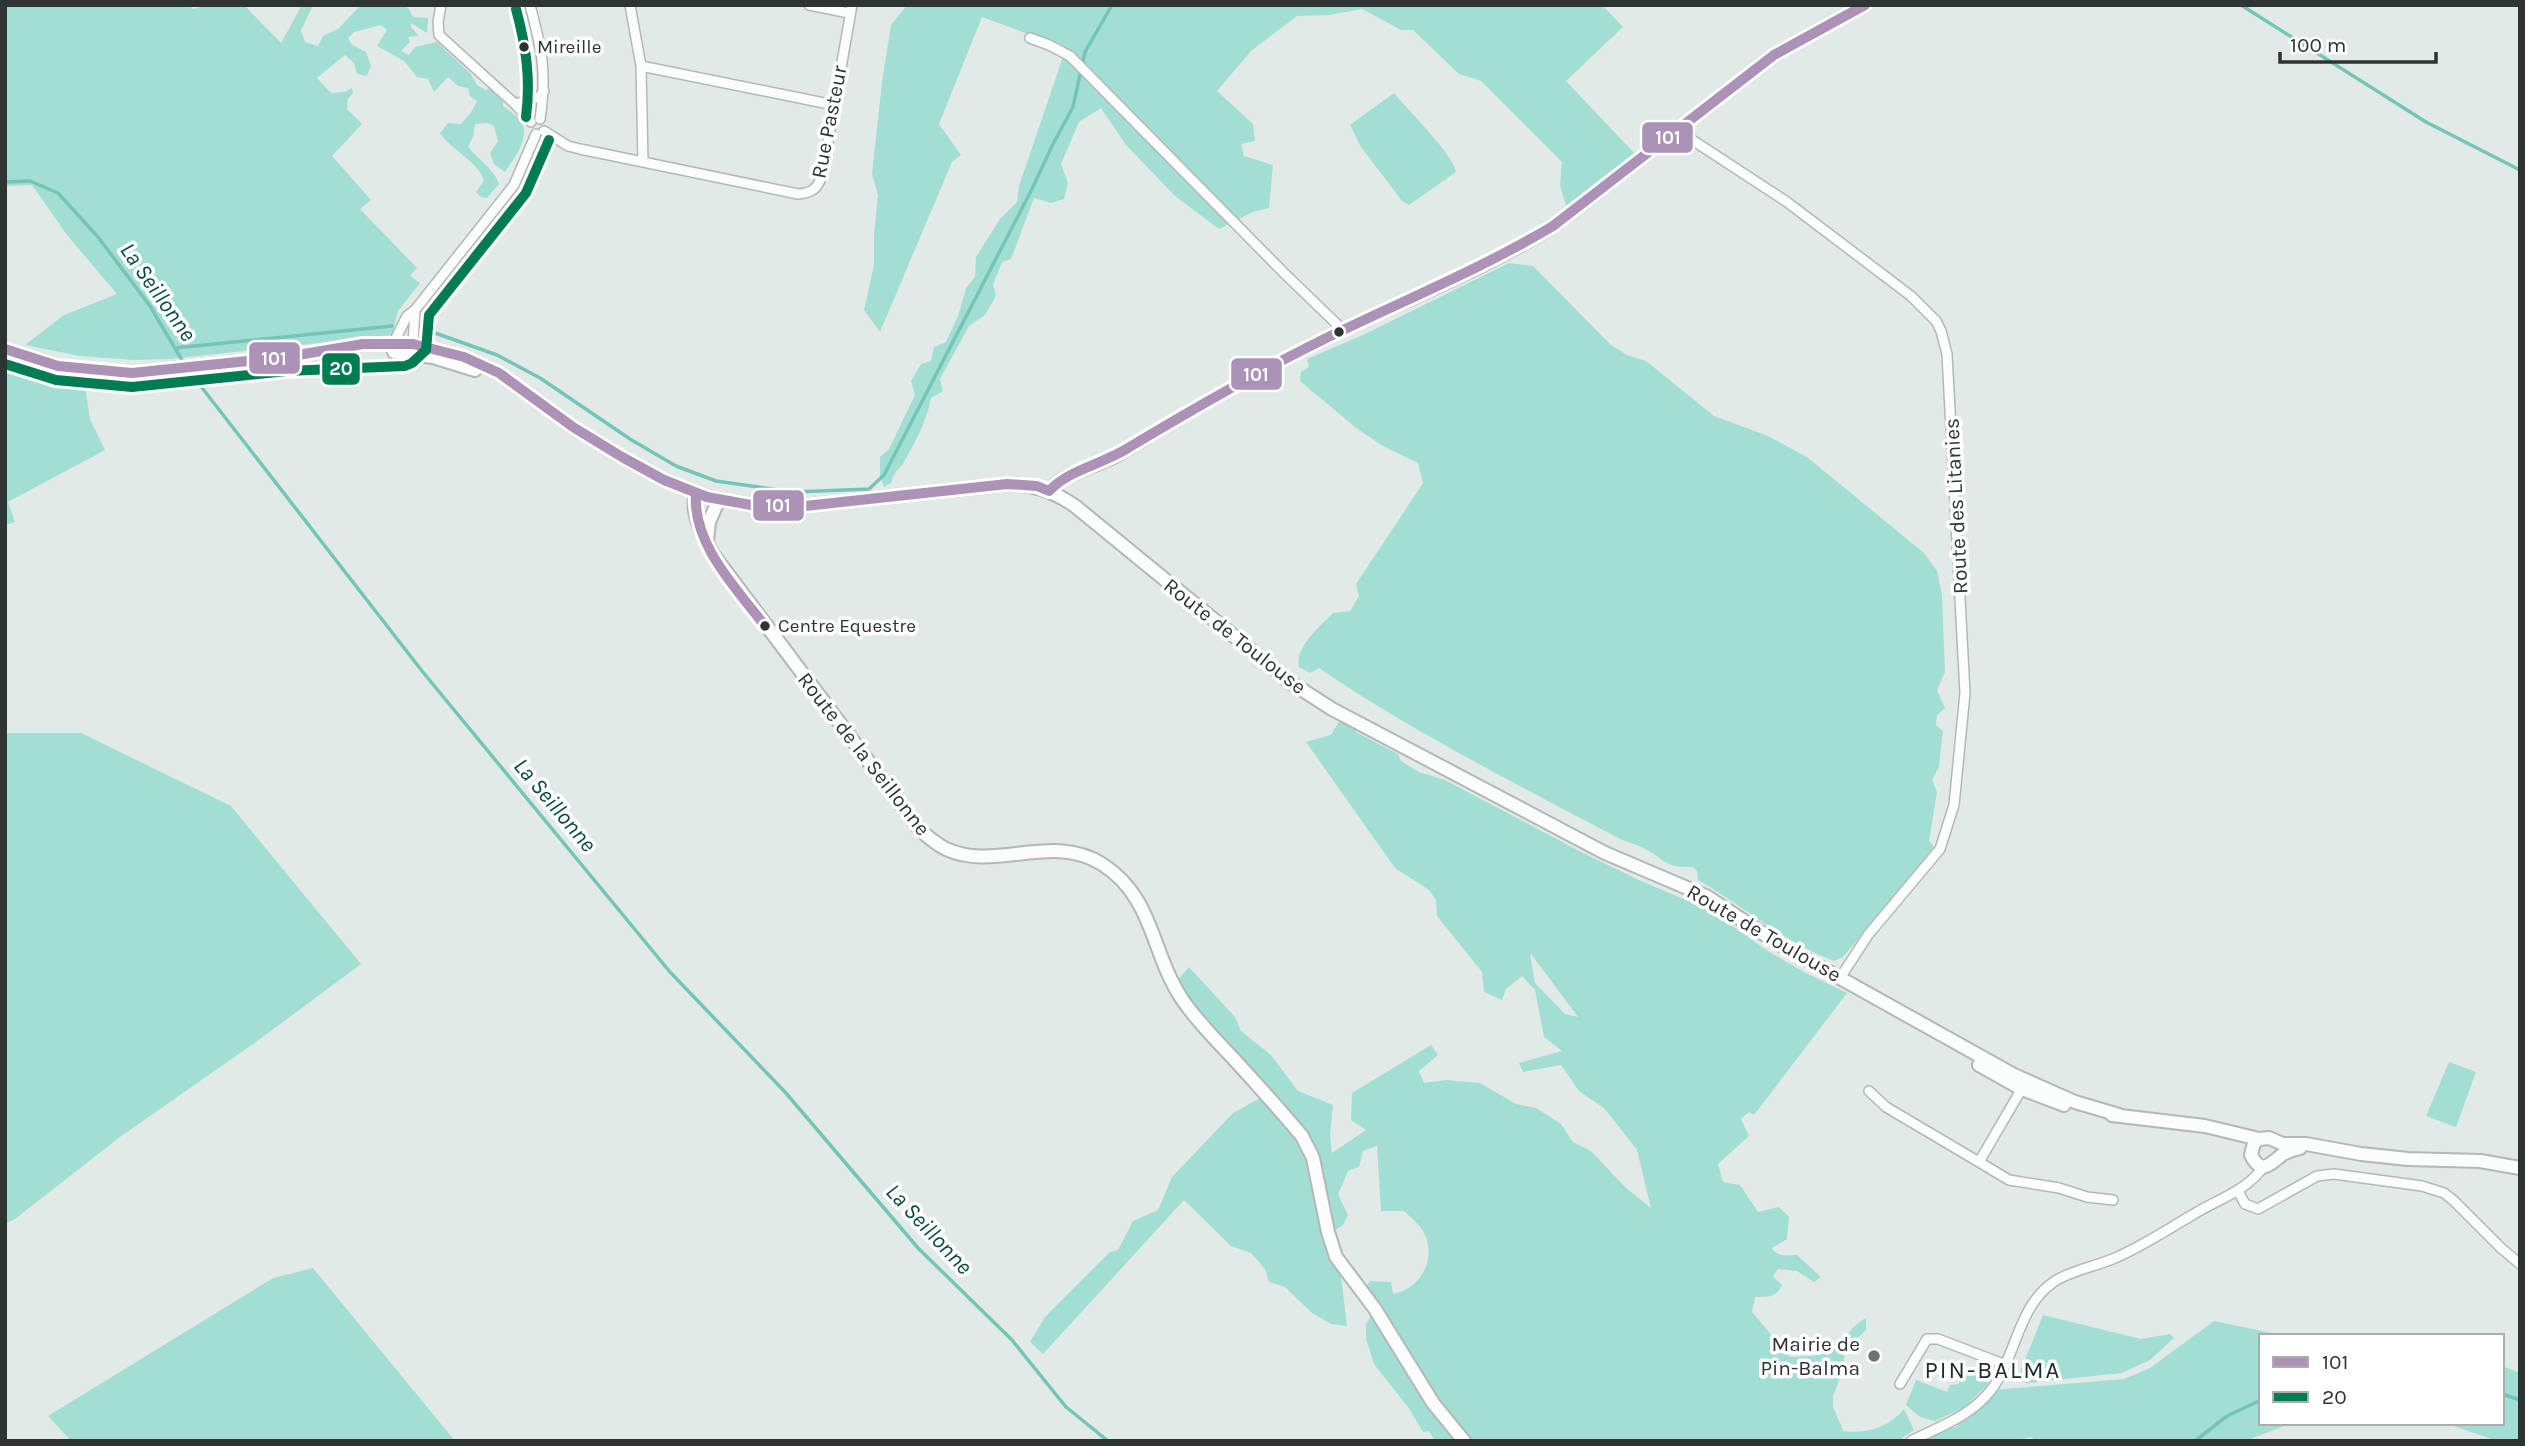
<svg xmlns="http://www.w3.org/2000/svg" width="2525" height="1446" font-family="Karla,sans-serif">
<style>
.green{fill:#a3ded4;fill-rule:evenodd}
.lines{fill:none;stroke-linecap:round;stroke-linejoin:round}
.stream{stroke:#75c4b8;stroke-width:3.5}
.street-casing{stroke:#b3b8b7;stroke-width:12}
.secondary-casing{stroke:#b3b8b7;stroke-width:16}
.street{stroke:#fbfcfc;stroke-width:9}
.secondary{stroke:#fbfcfc;stroke-width:12}
.bus-1-casing{stroke:#fff;stroke-width:16}
.bus-2-casing{stroke:#fff;stroke-width:16}
.bus-1{stroke:#ad92b7;stroke-width:10}
.bus-2{stroke:#007c52;stroke-width:10}
.bus-dot{fill:#2e3432;stroke:#fff;stroke-width:2.5}
.poi-dot{fill:#6d7472;stroke:#fff;stroke-width:2.5}
.labels{text-anchor:middle;dominant-baseline:central;stroke-width:7;stroke-linejoin:round;paint-order:stroke}
.bus-label{font-size:19px;fill:#2e3432;stroke:#fff;text-anchor:start}
.street-label{font-size:21px;fill:#2e3432;stroke:#fff}
.poi-label{font-size:21px;fill:#2e3432;stroke:#fff;text-anchor:end}
.water-label{font-size:23px;font-style:italic;fill:#074a41;stroke:#fff}
.quarter-label{font-size:24px;letter-spacing:2px;fill:#202c2a;stroke:#fff}
.line-badge{stroke:#fff;stroke-width:2.5}
.badge-label{font-size:19px;text-anchor:middle;font-weight:bold;fill:#fff}
</style>
<rect width="100%" height="100%" fill="#e2eae8"/>
<path class="green" d="M5 5H189L193 9 207 5H244L281 43 302 5H313L301 31 305 42 318 46 323 36 338 29 361 5H404L409 9 413 17 428 18 427 33 411 23V27L419 36 408 37 410 42 401 51 409 55 415 47 437 42 470 73 478 86 486 90 489 88 503 97V106C508 110 516 115 520 120 532 137 514 158 505 172L494 164 490 153 498 141 494 126 487 123 475 124 473 137 468 147C479 160 493 168 499 184L487 198 481 197 476 192 484 181C481 164 449 148 440 133L448 123 461 124 470 114 477 101 470 96 468 88 458 86 448 77 434 92 428 79 417 77 404 61 377 46 387 30 381 25 354 32 348 38 352 45 366 52 371 66 367 76 357 74 354 63 345 55 317 78 331 93 345 92 352 88 353 93 348 99 347 109 362 124 332 156 371 200 360 209 417 268 410 276 420 283 398 311 392 335 171 359 133 360 80 356 25 345 64 315 117 294 67 235 32 185 5 186Z
M907 5H1602L1623 27 1566 81 1638 157 1568 211 1560 186 1562 162 1481 81 1459 74 1413 30H1401L1362 9 1330 15 1297 16 1251 51 1217 91 1253 124 1255 141 1241 144 1244 156 1273 165 1269 208 1253 212 1219 229 1175 196 1126 145 1101 108 1079 122 1061 164 1068 183 1064 199 1051 203 1034 198 1011 259 1002 262 993 285 996 296 985 315 969 326 940 379 943 391 931 398C927 420 916 441 905 460 900 471 895 468 891 483L884 487 880 475V457L889 449 915 395 911 381 921 364 931 361 934 347 946 342 958 316 966 288 975 277 976 257 1000 219 1017 202 1019 186 1066 48 982 17 939 124 961 155 952 162 880 332 864 310 874 265V236L878 195 872 174 882 82 891 25Z
M1394 93C1407 109 1454 155 1456 172L1409 205 1402 201 1361 147 1350 125Z
M1509 263 1533 266 1611 345 1627 355 1646 361 1714 416 1768 436 1807 457 1924 553 1937 571 1942 595 1945 672 1937 690 1945 708 1937 715 1936 725 1943 731 1939 767 1932 780 1937 792 1929 841 1934 847 1843 957 1834 961C1785 943 1744 906 1698 880L1697 871 1693 867C1663 868 1667 860 1645 849 1637 844 1628 843 1620 839 1519 785 1414 733 1319 668L1310 673 1299 667C1295 646 1320 627 1333 613L1350 611 1359 596 1356 584 1423 483 1418 463 1381 445 1355 427 1300 381 1301 372 1309 367 1307 359 1361 336Z
M5 361 85 385 90 419 105 450 8 502 15 522 5 525Z
M1340 720 1355 728 1356 732 1398 754 1401 761 1419 772 1445 780 1583 853 1641 881 1710 910 1766 950 1806 973 1847 993 1754 1115 1749 1112 1741 1119 1749 1136 1718 1164 1723 1182 1740 1185 1758 1212 1779 1207 1789 1217 1787 1239 1772 1248C1776 1257 1788 1255 1797 1255L1821 1277 1814 1282 1797 1271 1778 1269 1773 1276 1782 1285C1776 1298 1768 1297 1755 1297L1752 1312 1790 1357C1802 1356 1824 1357 1834 1349 1848 1337 1848 1328 1866 1318V1330L1844 1352V1367L1833 1397V1407L1843 1430 1840 1431C1866 1434 1887 1429 1904 1409L1914 1430 1902 1438 1903 1441H1435L1429 1431 1423 1432 1408 1407 1374 1364 1366 1339V1324L1377 1306 1364 1289 1370 1281 1391 1282 1393 1294C1421 1289 1438 1258 1423 1231 1419 1224 1410 1217 1404 1211H1381L1377 1146 1363 1151 1359 1167 1348 1171 1338 1194 1348 1215 1343 1225 1323 1238 1341 1277 1347 1326 1331 1324 1312 1313 1285 1287 1269 1282 1265 1269 1251 1253 1231 1246 1184 1200 1043 1354 1030 1342 1045 1317 1110 1252 1118 1250 1133 1221 1158 1210 1172 1177 1233 1113 1264 1096 1252 1073 1230 1043 1196 1015 1176 982 1189 967 1235 1017 1241 1031 1271 1055 1298 1091 1333 1105 1330 1135 1332 1153 1366 1130 1351 1120 1352 1093 1431 1045 1438 1055 1419 1071 1424 1083 1446 1080 1480 1083 1516 1104 1536 1108 1561 1124 1573 1142 1591 1151 1626 1188 1651 1208 1637 1150 1605 1109 1579 1091 1561 1065 1523 1072 1519 1063 1562 1051 1544 1037 1535 990 1522 976 1506 989 1502 1000 1484 992 1482 972 1437 916 1436 900 1429 890 1395 868 1306 742 1331 735ZM1530 954H1531L1578 1017 1565 1014 1535 983Z
M5 733H81L231 806 361 964 260 1039 120 1137 15 1219 5 1224Z
M2449 1062 2476 1072 2456 1127 2426 1116Z
M313 1268 455 1441H71L48 1416 273 1278Z
M2043 1315 2141 1339 2170 1334 2174 1338 2150 1360 2122 1373 2027 1383 2017 1380Z
M2214 1321 2286 1336H2261V1423H2292L2245 1441H2039L2030 1437 2016 1441H1918L1934 1433 1956 1427 1993 1390 2124 1379 2150 1368Z
M2502 1366 2520 1373V1441H2497L2445 1423H2502Z
M1961 1367 1985 1376 1988 1380 1987 1385 1965 1407 1935 1421 1920 1417 1906 1405 1916 1380 1947 1392 1950 1385 1959 1384Z"/>
<g class="lines">
<path class="stream" d="M2241 5 2426 122 2520 170
M5 182 30 181 58 193 98 237 150 306 185 365
M421 328 497 355 540 378 630 439 676 466 716 481 794 492 869 489 884 475 1032 189 1053 144 1073 107 1085 52 1112 5
M175 348 392 326
M189 371 422 671 670 972 785 1092 918 1248 1012 1340 1066 1407 1108 1441
M2502 1394 2520 1400
M2195 1441 2227 1416 2261 1400"/>
<g class="street-casing">
<path id="street" d="M441 5 438 22 439 35 515 104 531 122
M530 5C542 50 547 72 540 119
M630 5 641 66 643 162
M809 5 849 13
M1030 38 1049 45 1070 56 1284 273 1343 330
M641 66 834 105
M515 104 539 97 544 91
M1677 130 1787 202 1911 296 1936 321 1941 331 1947 354 1965 693 1954 805 1940 849 1868 935 1840 978
M544 131 568 146 580 149 798 194C812 193 817 189 822 176L852 5
M398 346 395 340 407 316 415 310 514 185 536 134
M411 346 413 344 415 310
M2024 1085 1979 1162 2009 1180 2059 1188 2087 1197 2113 1200
M1869 1091 1886 1107 1979 1162
M2238 1191 2245 1204 2258 1209 2317 1176 2334 1174 2422 1186 2444 1193 2453 1200 2501 1248 2520 1264
M1900 1384 1927 1339H1938L2006 1365
M1911 1441C1939 1427 1971 1416 1991 1390 2017 1356 2017 1306 2055 1281 2071 1271 2092 1267 2110 1260 2140 1248 2166 1230 2194 1214 2218 1199 2247 1191 2264 1166"/>
</g>
<g class="secondary-casing">
<path id="secondary" d="M5 349 58 366 83 370 132 373 286 357 363 344H413L464 357 499 373 573 427 622 457 664 480 707 497 751 505 805 506 1007 484C1033 484 1053 491 1075 506L1290 682 1332 709 1605 853 1706 896 1779 944 2014 1075 2075 1102 2119 1115
M394 352 433 357 475 370
M1049 491C1063 473 1099 466 1119 454 1192 409 1266 367 1343 330 1414 296 1486 268 1553 226L1774 55 1865 5
M696 493C690 516 704 534 712 553L920 830C928 837 936 844 946 849 996 872 1051 832 1102 864 1154 897 1151 953 1182 999 1196 1020 1214 1038 1231 1056 1255 1082 1279 1109 1302 1136L1313 1158 1328 1232 1336 1257 1375 1309 1433 1403 1464 1441
M707 540 709 522 719 499
M1979 1065 2022 1089 2064 1105
M2112 1115 2205 1126 2259 1139 2269 1138 2283 1144H2306L2361 1154 2408 1159 2480 1161 2520 1168
M2259 1139 2254 1143 2251 1155C2262 1177 2272 1162 2283 1154 2288 1151 2294 1149 2300 1148"/>
</g>
<use href="#street" class="street"/>
<use href="#secondary" class="secondary"/>
<g class="bus-1-casing">
<path id="bus-1" d="M5 349 58 366 132 373 286 357 363 344H413L464 357 499 373 573 427 622 457 664 480 707 497 751 505 805 506 1007 484 1037 486 1049 491
M1049 491C1070 469 1103 464 1128 448 1198 406 1269 365 1343 330 1414 296 1486 266 1553 226L1774 55 1865 5
M696 493C692 544 736 588 765 626"/>
</g>
<g class="bus-2-casing">
<path id="bus-2" d="M516 9C526 46 531 79 526 117
M5 364 56 380 132 387 287 371 405 366 412 363 426 350 429 315 526 193 549 140"/>
</g>
<use href="#bus-1" class="bus-1"/>
<use href="#bus-2" class="bus-2"/>
</g>
<g class="bus-dot">
<circle cx="524" cy="47" r="6"/>
<circle cx="1339" cy="332" r="6"/>
<circle cx="765" cy="626" r="6"/>
</g>
<circle class="poi-dot" cx="1874" cy="1356" r="7"/>
<g class="labels">
<g class="bus-label">
<text x="537" y="47">Mireille</text>
<text x="778" y="626">Centre Equestre</text>
</g>
<g class="street-label">
<text transform="translate(829 122) rotate(-79)">Rue Pasteur</text>
<text transform="translate(1956 506) rotate(-93)">Route des Litanies</text>
<text transform="translate(1235 636) rotate(38)">Route de Toulouse</text>
<text transform="translate(864 754) rotate(52)">Route de la Seillonne</text>
<text transform="translate(1764 933) rotate(30)">Route de Toulouse</text>
</g>
<g class="poi-label">
<text x="1860" y="1344">Mairie de<tspan x="1860" dy="24">Pin-Balma</tspan></text>
</g>
<g class="water-label">
<text transform="translate(158 292) rotate(55)">La Seillonne</text>
<text transform="translate(555 805) rotate(50)">La Seillonne</text>
<text transform="translate(929 1229) rotate(47)">La Seillonne</text>
</g>
<g class="quarter-label">
<text x="1993" y="1370">PIN-BALMA</text>
</g>
</g>
<g class="line-badge">
<rect x="1641" y="121" width="53" height="33" rx="7" fill="#ad92b7"/>
<rect x="248" y="341" width="53" height="34" rx="7" fill="#ad92b7"/>
<rect x="321" y="352" width="40" height="34" rx="7" fill="#007c52"/>
<rect x="1230" y="357" width="53" height="34" rx="7" fill="#ad92b7"/>
<rect x="752" y="489" width="53" height="33" rx="7" fill="#ad92b7"/>
</g>
<g class="badge-label">
<text x="1668" y="144">101</text>
<text x="274" y="365">101</text>
<text x="341" y="375">20</text>
<text x="1256" y="381">101</text>
<text x="778" y="512">101</text>
</g>
<rect width="2525" height="1446" fill="none" stroke="#2e3432" stroke-width="14"/>
<rect x="2259" y="1334" width="245" height="91" fill="#ffffff" stroke="#abaead" stroke-width="2"/>
<rect x="2273" y="1357" width="35" height="10" fill="#ad92b7" stroke="#abaead" stroke-width="2"/>
<text x="2322" y="1369" font-size="21" fill="#2e3432">101</text>
<rect x="2273" y="1392" width="35" height="10" fill="#007c52" stroke="#abaead" stroke-width="2"/>
<text x="2322" y="1404" font-size="21" fill="#2e3432">20</text>
<path d="M2280 52v10h156v-10" fill="none" stroke="#2e3432" stroke-width="3.5"/>
<text x="2290" y="52" font-size="21" fill="#2e3432" stroke="#ffffff" stroke-width="5" paint-order="stroke">100 m</text>
</svg>
